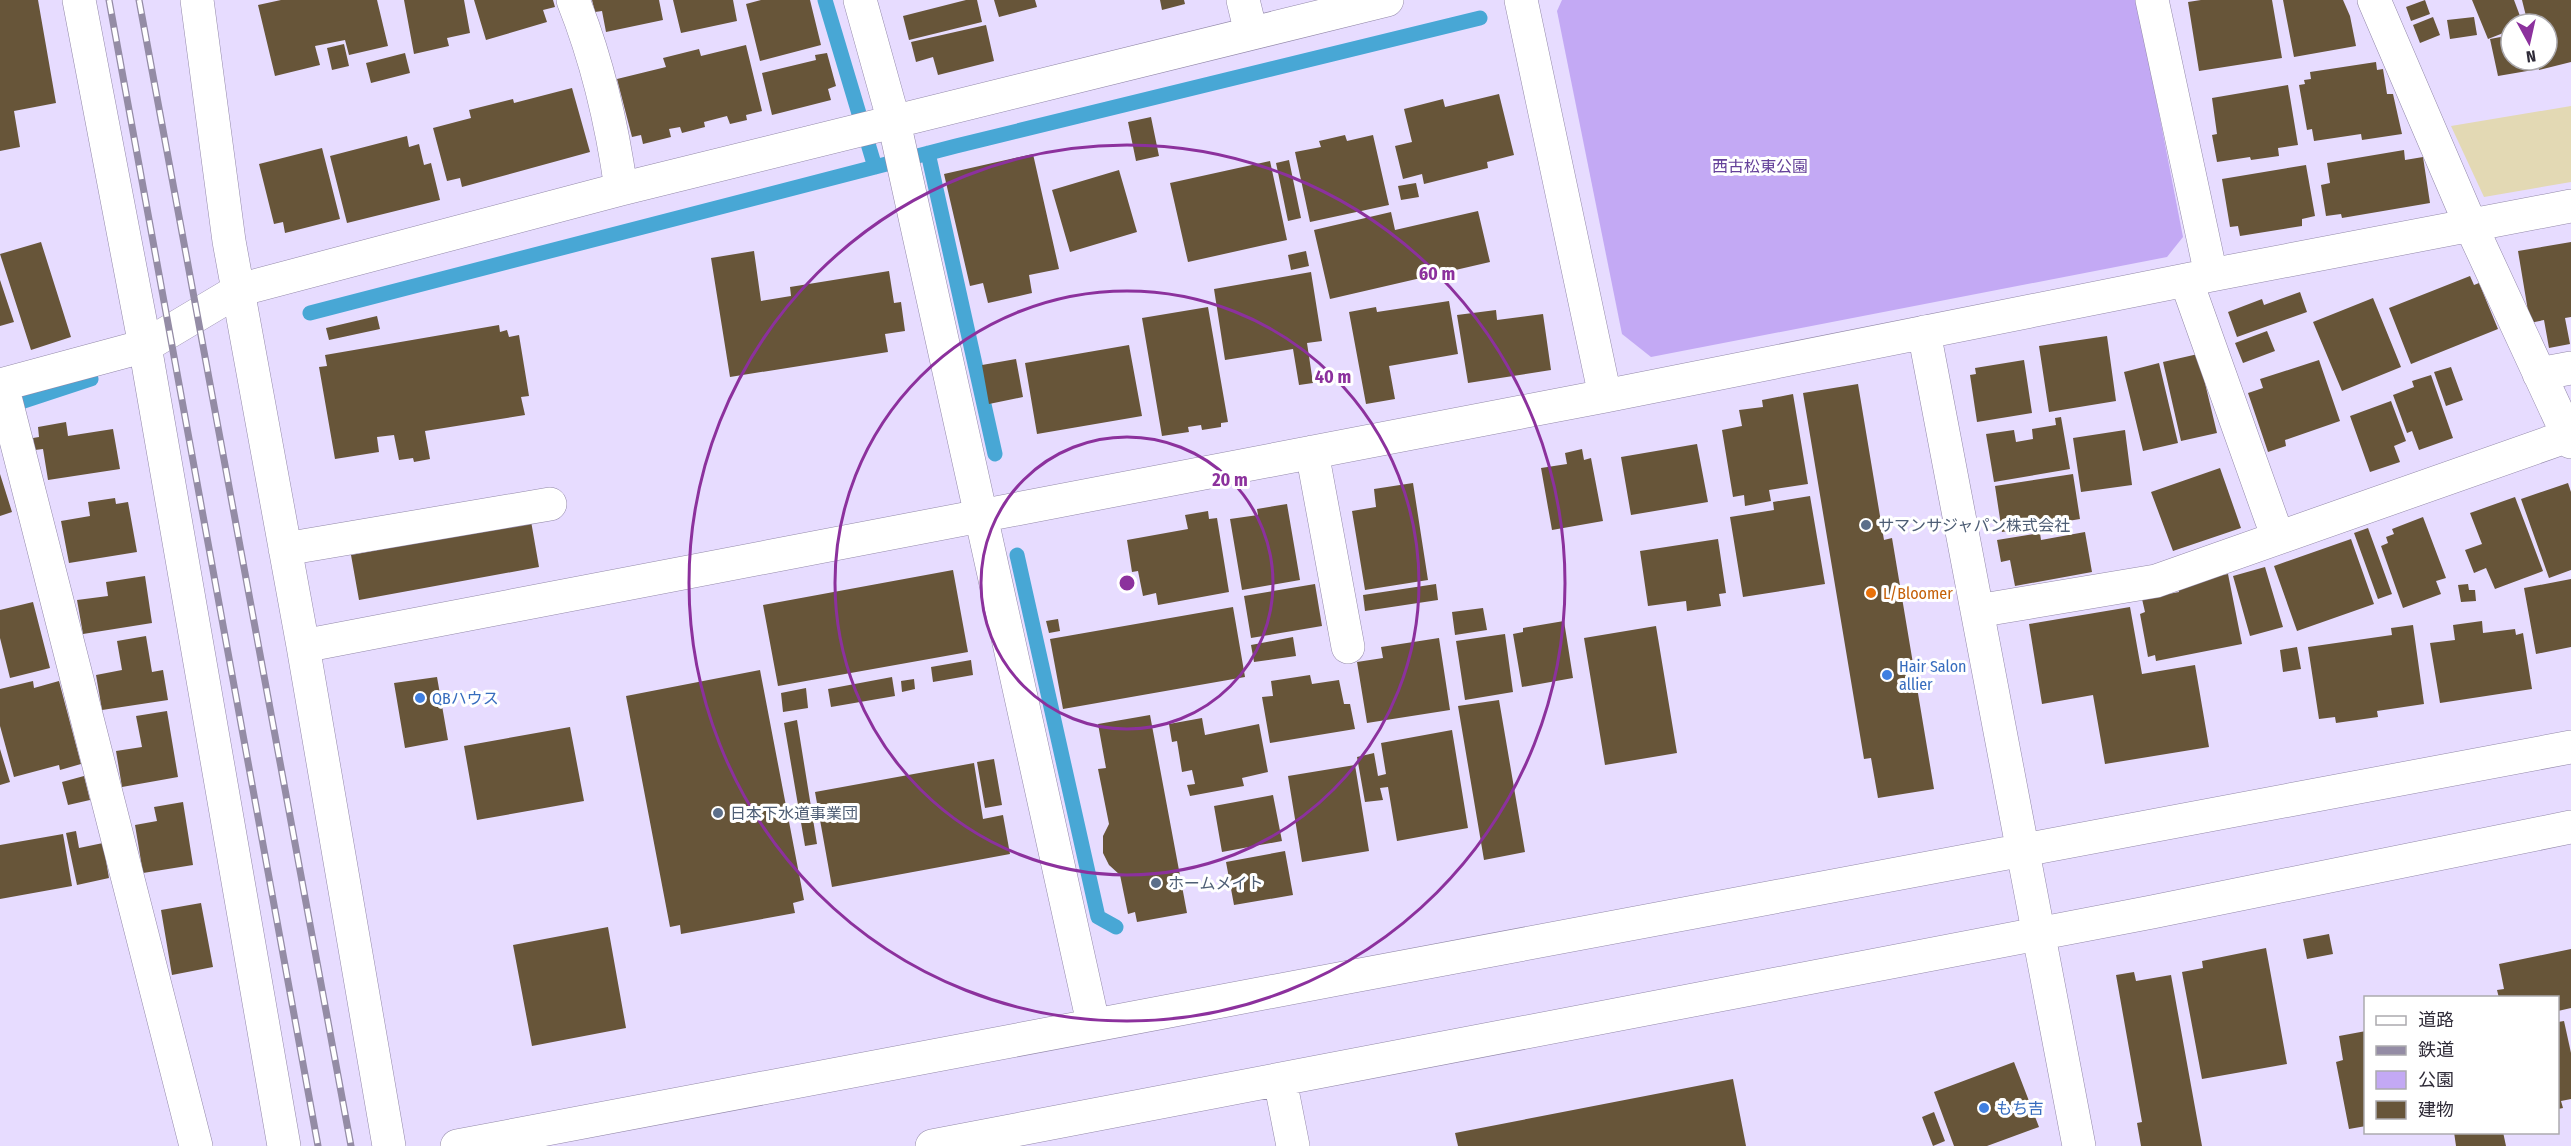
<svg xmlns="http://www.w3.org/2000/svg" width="2571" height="1146" font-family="'Fira Sans Condensed','Noto Sans JP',sans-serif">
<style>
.green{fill:#c3a9f4}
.sand{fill:#e3d9b4}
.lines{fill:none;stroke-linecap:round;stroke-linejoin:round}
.stream{stroke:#48a7d5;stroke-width:15}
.building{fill:#675539}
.minor-casing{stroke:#9389a9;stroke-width:34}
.minor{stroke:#fff;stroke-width:33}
.rail-casing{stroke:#948ca5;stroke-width:7}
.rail{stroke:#fff;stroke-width:4.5;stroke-dasharray:14;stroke-linecap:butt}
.ring{fill:none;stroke:#8c319d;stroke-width:3}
.service-dot{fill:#5c6f8a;stroke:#fff;stroke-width:2}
.food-dot{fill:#e8710a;stroke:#fff;stroke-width:2}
.shop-dot{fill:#3f7fe0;stroke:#fff;stroke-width:2}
.labels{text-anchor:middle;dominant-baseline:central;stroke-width:6;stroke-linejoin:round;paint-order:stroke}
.park-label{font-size:16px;fill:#644099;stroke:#fff}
.service-label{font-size:16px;fill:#4e5e75;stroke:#fff;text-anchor:start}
.food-label{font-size:16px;fill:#c56008;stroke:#fff;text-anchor:start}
.shop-label{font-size:16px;fill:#366cbe;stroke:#fff;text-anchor:start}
.centre{fill:#8c319d;stroke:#fff;stroke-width:3}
.ring-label{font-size:18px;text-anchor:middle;font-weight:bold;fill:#8c319d;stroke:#fff;stroke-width:6;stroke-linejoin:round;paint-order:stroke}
</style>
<rect width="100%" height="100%" fill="#e7dcff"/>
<path class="green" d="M1562 0H2137L2183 237 2167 257 1651 357 1622 334 1557 11Z"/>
<path class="sand" d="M2571 106V182L2484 197 2451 126Z"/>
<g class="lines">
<path class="stream" d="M825 0 875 167
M928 153 995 454
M310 313 956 146 1480 18
M6 407 91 379
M1017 555 1098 917 1116 927"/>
</g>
<path class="building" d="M0 0H38L56 103 14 111 20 147 0 151Z
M281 0H377L388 46 349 55 345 40 315 46 320 65 275 76 258 5Z
M404 0H464L470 33 447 38 449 46 414 54Z
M474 0H553L555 7 543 10 547 22 486 40Z
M592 0H659L663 20 606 32 602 11 595 12Z
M673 0H733L737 21 681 33Z
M761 0H810L821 45 760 61 746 4Z
M966 0H977L982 22 909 40 903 16Z
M994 0H1035L1037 7 999 17Z
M1160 0H1184L1185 4 1162 10Z
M2201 0H2272L2282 58 2199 71 2188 2Z
M2283 0H2343L2350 16 2356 46 2294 57Z
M2425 0 2430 14 2411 21 2406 7Z
M2472 0H2514L2523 24H2511V30L2488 39Z
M2522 0H2571V62L2539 70 2536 60H2547V24H2528Z
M2433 17 2440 35 2420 43 2413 25Z
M2474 17 2477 35 2450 39 2447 20Z
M986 25 994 61 938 75 933 57 916 62 911 42Z
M2511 35V60H2531L2533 70 2498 76 2490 39Z
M344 44 349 66 332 70 327 48Z
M746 45 762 111 746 115 747 120 730 124 727 116 704 122 705 127 682 133 680 127 669 129 671 137 643 144 641 135 632 137 617 79 666 67 663 58 699 49 701 56Z
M405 53 410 73 371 83 366 63Z
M827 53 836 86 828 89 831 100 772 115 762 73 816 60 815 55Z
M2376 62 2377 70 2383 69 2387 94H2393L2402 134 2362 140 2361 134 2314 141 2312 129 2307 130 2299 85 2305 84 2304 80 2311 79 2310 72Z
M2288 85 2298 145 2278 148 2279 156 2251 160 2250 157 2217 162 2212 135 2217 134 2212 98Z
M572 88 590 152 462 187 460 178 447 181 433 128 471 118 469 110 513 99 514 103Z
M1499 94 1514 155 1487 162 1488 168 1424 184 1422 174 1403 179 1395 146 1412 142 1404 109 1443 99 1445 107Z
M1151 117 1159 156 1136 161 1128 122Z
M1345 135 1347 141 1373 135 1389 205 1310 222 1295 152 1321 147 1319 141Z
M407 136 409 147 419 144 424 165 431 163 440 200 347 223 330 156Z
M322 148 340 219 285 233 283 222 274 224 259 164Z
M2404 150 2405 160 2423 157 2430 203 2342 218 2341 214 2326 216 2321 185 2330 183 2327 163Z
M1033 154 1059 269 1029 275 1032 293 988 303 983 283 970 286 944 174Z
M1289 160 1301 218 1288 221 1276 163Z
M1270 161 1287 240 1188 262 1170 183Z
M2306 165 2315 216 2302 219V226L2240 236 2238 226 2230 227 2222 179Z
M1119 170 1137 232 1070 252 1052 190Z
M1416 183 1419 197 1401 200 1398 186Z
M1478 211 1490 262 1330 299 1314 230 1391 212 1395 230Z
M41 242 71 337 31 350 0 254Z
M2571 242V317L2565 318 2570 344 2549 348 2544 320 2530 323 2518 251Z
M754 251 761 301 791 296 790 287 889 271 894 303 901 302 905 331 885 334 888 352 730 377 711 258Z
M1306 251 1309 266 1291 270 1288 255Z
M1311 272 1322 341 1307 343 1313 383 1299 385 1293 349 1225 360 1214 289Z
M2470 276 2474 285 2479 283 2498 329 2411 364 2389 308Z
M0 280 14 322 0 326Z
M2300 292 2307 312 2237 337 2228 312 2262 299 2264 305Z
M2373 298 2401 367 2342 391 2313 322Z
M1449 301 1458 354 1389 366 1395 399 1366 404 1349 312 1376 307 1377 312Z
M1208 307 1228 422 1221 423V427L1202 430 1201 425 1188 427 1189 432 1162 436 1142 318Z
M1496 310 1497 320 1543 314 1551 370 1468 383 1457 315Z
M377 316 380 329 329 340 326 328Z
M499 325 500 332 507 330 509 337 519 335 529 396 521 397 525 415 425 431 430 459 414 462 413 458 399 460 394 435 377 437 379 452 335 459 319 367 327 366 325 355Z
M2267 331 2275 351 2243 363 2235 343Z
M2107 336 2116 401 2049 412 2039 346Z
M1129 345 1142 416 1037 434 1025 363Z
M2198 354 2217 433 2181 441 2163 362Z
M1016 359 1023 397 989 404 982 365Z
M2024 360 2032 413 1977 422 1970 375 1976 374 1975 368Z
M2319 360 2340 421 2285 440 2286 446 2268 452 2248 393 2263 388 2260 379Z
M2159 363 2178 443 2143 451 2124 372Z
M2451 367 2463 400 2446 406 2434 372Z
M2431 375 2453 438 2419 450 2412 431 2407 433 2393 395 2414 387 2412 381Z
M1858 384 1884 540 1892 538 1934 789 1878 798 1871 758 1864 759 1803 393Z
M1793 394 1808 484 1769 490 1771 501 1745 506 1744 495 1733 497 1722 430 1742 426 1739 410 1763 407 1762 400Z
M2391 401 2406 441 2394 446 2400 462 2370 472 2350 416Z
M2061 417 2070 469 1994 482 1986 434 2014 430 2016 442 2033 439 2032 429 2056 425 2055 418Z
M66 422 68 436 113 429 120 469 48 480 43 449 35 450 33 438 39 437 38 427Z
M2125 430 2132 485 2081 492 2073 438Z
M1697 444 1708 502 1631 515 1621 457Z
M1582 449 1584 460 1591 458 1603 521 1552 530 1541 468 1567 464 1565 453Z
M2220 468 2241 528 2173 551 2151 492Z
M0 474 12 512 0 516Z
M2073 474 2080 519 2002 532 1995 486Z
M1413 483 1428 580 1365 590 1352 511 1376 507 1374 489Z
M2568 483 2571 492V570L2549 578 2521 499Z
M1810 496 1825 584 1743 597 1730 517 1774 510 1773 502Z
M2515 497 2543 571 2495 589 2486 568 2474 573 2465 550 2482 544 2470 513Z
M115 498 116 504 128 502 137 552 69 563 61 521 90 516 88 502Z
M1287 504 1300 580 1242 590 1230 519 1258 515 1257 509Z
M1208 511 1209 519 1217 518 1229 592 1158 605 1156 593 1143 596 1138 571 1132 572 1127 540 1188 529 1185 515Z
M2423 517 2446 578 2436 581 2441 594 2403 608 2381 546 2388 543 2386 537 2394 534 2392 529Z
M531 521 539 567 359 600 351 555Z
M2368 528 2392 594 2378 599 2354 533Z
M2085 532 2092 572 2015 586 2010 560 2001 562 1997 540 2040 533 2041 540Z
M1718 539 1726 593 1719 594 1721 606 1687 611 1686 601 1648 606 1640 551Z
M2351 539 2374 604 2297 631 2274 566Z
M2265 567 2283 627 2250 636 2233 576Z
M953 570 968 652 778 686 763 605Z
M2228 574 2242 644 2156 661 2155 655 2148 657 2140 614 2145 612 2142 599 2179 592 2177 583Z
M145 576 152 623 83 634 77 600 108 596 106 582Z
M2571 579V647L2536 654 2524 588Z
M1315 584 1322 626 1251 638 1244 596Z
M1436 584 1438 600 1365 611 1363 595Z
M2468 584 2469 590H2475L2476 601 2461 602 2458 585Z
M33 602 50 668 10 678 0 638V610Z
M1233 607 1245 677 1063 709 1050 639Z
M2130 607 2142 674 2195 665 2209 747 2105 764 2093 695 2042 704 2029 624Z
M1483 608 1487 630 1455 635 1452 612Z
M1058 619 1060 631 1049 633 1046 621Z
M1564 621 1573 678 1522 687 1513 634 1523 632V628Z
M2482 621 2483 633 2515 629 2516 635 2523 633 2532 689 2440 703 2430 643 2455 640 2453 625Z
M2413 625 2424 704 2377 711 2378 717 2336 723 2335 717 2319 719 2308 647 2392 635 2391 628Z
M1656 626 1677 753 1605 765 1584 638Z
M1505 634 1513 692 1465 700 1456 641Z
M146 636 152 672 163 670 168 700 102 710 96 675 122 670 117 641Z
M1293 637 1296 656 1254 662 1251 645Z
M1439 638 1450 710 1367 723 1357 662 1383 658 1381 647Z
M2297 647 2301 669 2283 672 2280 650Z
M971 660 973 675 933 682 931 667Z
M760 670 804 900 793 903 795 913 681 934 680 925 670 927 626 696Z
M1310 675 1312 684 1339 680 1344 704H1350L1355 729 1270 743 1262 697 1273 696 1271 681Z
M437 677 448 740 405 748 394 683Z
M892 677 895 696 831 707 828 689Z
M914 679 915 689 902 692 901 681Z
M33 681 34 688 59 681 81 764 60 770 59 765 14 777 0 726V689Z
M806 688 808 708 783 712 781 693Z
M1499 700 1525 852 1484 860 1458 706Z
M167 711 178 777 122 787 116 751 142 747 136 716Z
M1150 715 1187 913 1137 922 1135 912 1128 914 1120 875 1109 865 1103 853V836L1109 824 1098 769 1106 768 1098 724Z
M1202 718 1205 735 1259 724 1268 772 1242 778 1244 786 1190 796 1187 785 1195 784 1192 770 1182 772 1177 741 1172 742 1169 724Z
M797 720 817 844 805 846 784 723Z
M570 727 584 801 477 820 464 746Z
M1452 730 1468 828 1397 841 1388 787 1380 788 1383 800 1365 802 1357 757 1374 753 1378 776 1386 774 1381 743Z
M0 749 10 782 0 785Z
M994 759 1002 805 985 808 977 762Z
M974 763 983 819 1003 815 1010 854 832 887 815 792Z
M1355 765 1369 851 1302 862 1288 776Z
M84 776 90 800 68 805 62 782Z
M1273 795 1282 841 1222 852 1214 806Z
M183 802 193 865 143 873 135 825 157 821 154 807Z
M76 831 79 848 103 843 109 878 77 885 66 833Z
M63 834 72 886 0 899V845Z
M1285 851 1293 895 1234 905 1226 862Z
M201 903 213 967 172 975 161 910Z
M608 927 626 1028 532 1046 513 945Z
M2329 934 2333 954 2307 959 2303 939Z
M2266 948 2287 1064 2202 1079 2182 972 2203 968 2202 961Z
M2571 949V1008L2558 1011V998H2499L2497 990 2504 989 2499 964Z
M2134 972 2136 981 2171 975 2202 1146H2141L2137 1123 2142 1122 2116 975Z
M2564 1021 2571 1053V1099L2561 1101 2563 1108 2558 1109V1022Z
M2366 1031V1126L2349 1129 2336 1062 2343 1060 2339 1036Z
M2014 1062 2039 1127 1987 1146H1954L1934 1092Z
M1733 1079 1746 1146H1458L1455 1133Z
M1934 1112 1945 1141 1933 1146 1922 1117Z
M2454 1132H2503L2506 1146H2456Z"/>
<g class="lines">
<g class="minor-casing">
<path id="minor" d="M79 0 145 346 284 1146
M197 0 229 241 303 646 389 1146
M573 0C597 60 612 124 621 189
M860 0 894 122 1093 1023
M1243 0 1251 33
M1521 0 1605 396
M2152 0 2211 275
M2374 0 2471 226 2571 442
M2186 280 2278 538
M1924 332 2079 1146
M2539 374 2571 368
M0 385 145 346 239 290 621 189 1387 0
M2 385 196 1146
M1312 452 1348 647
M285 549 550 504
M1977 611 2156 581 2568 436
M303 646 1605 396 2211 275 2571 206
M1280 1080 1293 1146
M457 1146C1161 1010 1867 882 2571 747
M932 1146 2152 912 2571 827"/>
</g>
<use href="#minor" class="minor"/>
<g class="rail-casing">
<path id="rail" d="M109 0 318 1146
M139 0 351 1146"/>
</g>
<use href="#rail" class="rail"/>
</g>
<g class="ring">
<circle cx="1127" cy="583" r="146"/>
<circle cx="1127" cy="583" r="292"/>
<circle cx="1127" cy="583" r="438"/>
</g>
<g class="service-dot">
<circle cx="1866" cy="525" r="6"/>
<circle cx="718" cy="813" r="6"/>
<circle cx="1156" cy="883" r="6"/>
</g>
<circle class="food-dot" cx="1871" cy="593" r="6"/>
<g class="shop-dot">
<circle cx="1887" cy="675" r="6"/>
<circle cx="420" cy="698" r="6"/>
<circle cx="1984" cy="1108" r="6"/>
</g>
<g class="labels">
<g class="park-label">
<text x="1760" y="166">西古松東公園</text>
</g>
<g class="service-label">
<text x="1878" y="525">サマンサジャパン株式会社</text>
<text x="730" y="813">日本下水道事業団</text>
<text x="1168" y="883">ホームメイト</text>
</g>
<g class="food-label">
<text x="1883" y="593">L/Bloomer</text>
</g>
<g class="shop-label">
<text x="1899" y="666">Hair Salon<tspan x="1899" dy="18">allier</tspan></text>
<text x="432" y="698">QBハウス</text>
<text x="1996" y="1108">もち吉</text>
</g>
</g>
<circle cx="1127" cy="583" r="9" class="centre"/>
<g class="ring-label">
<text x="1437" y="280">60 m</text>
<text x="1333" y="383">40 m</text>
<text x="1230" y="486">20 m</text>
</g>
<rect x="2364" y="996" width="195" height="138" fill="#ffffff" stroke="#acaaaf" stroke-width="1.5"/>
<rect x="2376" y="1016" width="30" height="9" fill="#ffffff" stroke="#acaaaf" stroke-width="1.5"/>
<text x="2418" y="1026" font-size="18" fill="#2f2b38">道路</text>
<rect x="2376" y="1046" width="30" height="9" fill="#948ca5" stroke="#acaaaf" stroke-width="1.5"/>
<text x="2418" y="1056" font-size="18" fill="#2f2b38">鉄道</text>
<rect x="2376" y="1071" width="30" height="18" fill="#c3a9f4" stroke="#acaaaf" stroke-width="1.5"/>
<text x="2418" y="1086" font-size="18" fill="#2f2b38">公園</text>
<rect x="2376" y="1101" width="30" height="18" fill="#675539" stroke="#acaaaf" stroke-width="1.5"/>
<text x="2418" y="1116" font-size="18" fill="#2f2b38">建物</text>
<g transform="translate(2529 42) rotate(172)"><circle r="28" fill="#ffffff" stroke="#acaaaf" stroke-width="1.5"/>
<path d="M0-4.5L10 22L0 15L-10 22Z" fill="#8c319d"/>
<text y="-9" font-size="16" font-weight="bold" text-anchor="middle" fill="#2f2b38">N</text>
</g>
</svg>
